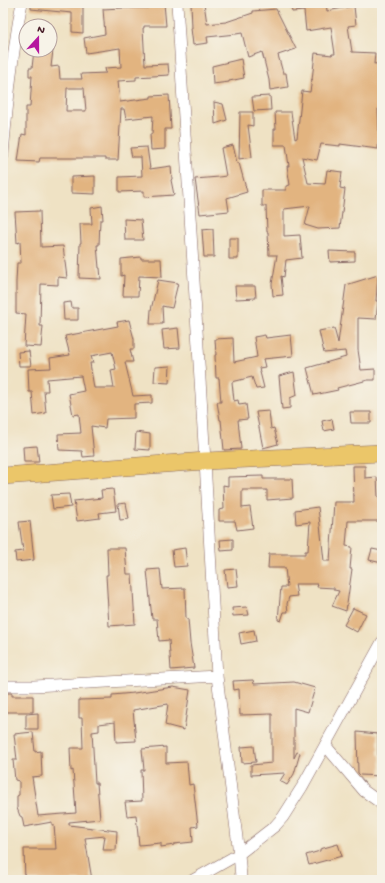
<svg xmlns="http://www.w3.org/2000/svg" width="385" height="883" font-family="'Gochi Hand',sans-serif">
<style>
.building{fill:#e2b480;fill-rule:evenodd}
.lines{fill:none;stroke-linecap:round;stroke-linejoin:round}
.minor-casing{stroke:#846361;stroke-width:12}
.highway-casing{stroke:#846361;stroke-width:18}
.minor{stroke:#fff;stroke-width:11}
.highway{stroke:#ebc669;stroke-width:17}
</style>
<rect width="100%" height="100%" fill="#f7f3e8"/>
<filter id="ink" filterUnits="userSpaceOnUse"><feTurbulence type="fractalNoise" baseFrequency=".025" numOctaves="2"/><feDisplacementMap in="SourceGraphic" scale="8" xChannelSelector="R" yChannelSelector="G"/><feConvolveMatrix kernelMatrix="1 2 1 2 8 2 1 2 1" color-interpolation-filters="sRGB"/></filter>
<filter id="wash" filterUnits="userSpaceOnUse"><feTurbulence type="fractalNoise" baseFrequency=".012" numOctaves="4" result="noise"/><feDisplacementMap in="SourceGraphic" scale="16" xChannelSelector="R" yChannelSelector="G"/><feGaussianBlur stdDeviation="0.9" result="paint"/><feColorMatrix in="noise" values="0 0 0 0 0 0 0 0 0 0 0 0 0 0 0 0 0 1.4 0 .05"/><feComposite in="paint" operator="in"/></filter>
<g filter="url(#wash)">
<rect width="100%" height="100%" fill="#efe2c4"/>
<g id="blocks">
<path class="building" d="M31 3H83V33L72 32V13L31 9Z
M147 3H164L166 26H144V28H143L145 65 168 64 169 75 136 77V80L118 81 120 102 151 98V96L169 95 171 129H165V149L151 150 150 134H152L153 116 126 119 124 109H121L118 160H105V158H40L39 162 18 161 22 134 26 135V107H30L32 76H29V68H32L34 50H53L51 67 59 66 60 79H82L81 74 106 73 105 68 121 67 120 48 86 53 84 38 105 34 103 9 122 8H148ZM67 88H84L86 111H66Z
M191 3H204L207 24 226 22 253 13V11L276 9 296 49 278 55 283 73H286L288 87 270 90 269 80 262 52 248 57 242 33 236 34 207 37 208 43 193 45 191 28H192Z
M290 3H326L327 11 354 6 356 25 348 26 352 52 375 53 374 64 382 63V109H378L379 134 378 149 340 144V146L321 144 317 160 302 157 308 183 325 184 327 170 342 172 340 188 345 189 340 228 318 229 305 225 310 206 284 209V236L300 235 302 258 286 260 284 277 281 276 283 295 273 296 272 284 277 255H269L268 232H267L266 206H262V190H286V186L290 185 287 166H289L286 145H274V129H276L275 112H291L295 139 297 138 302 91 310 92 312 79V80L315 53 332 55V54H335L331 27 306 31 304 11 292 12Z
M241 59 244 78 229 81V82L213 84 212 66Z
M270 96 271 110 254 111 252 97Z
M214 102 223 104 227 120 215 124Z
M240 112H253V126L248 125 252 157 239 159Z
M233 145 237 163H239L247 192 227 198 229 211 200 214 195 179 219 177 226 176 221 148Z
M147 147 150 169 171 166 172 179 171 180 174 195 144 197V191L119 192V177L142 176 141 157H132L130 148Z
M95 176V194L71 193V177Z
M102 206 103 220H100L99 245H97L99 268H100L101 279 79 278 80 243H81L80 224H92L91 208Z
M40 211 41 247 63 246 67 278 58 277V285L41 284 40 326H43L41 347 24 346 26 314 16 313V282L17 263H21L20 242 17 243 15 212Z
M124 219 141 220 143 240H125Z
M213 229 214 257H204L202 230Z
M229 238H238V259H229Z
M329 251 355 252V261L330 262Z
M141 257V259H161L162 277 139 276 138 296H123L124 275 121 276V259Z
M378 275 376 301H378L376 319 358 318V350L361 370 375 369V380H368L337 388 338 390 314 395 307 368 346 357 345 351 324 353 319 331 334 328 338 343 346 285Z
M158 280 178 283 172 308 162 306 163 324H150L151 310Z
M235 286H255L256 298 236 299Z
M71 302 72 308H78V320H64L63 303Z
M129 320 134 339V349H130L133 362H125L133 396 152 395V403L134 404V418L106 419 105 428 91 426 94 456 83 457 82 451 59 450 58 434 81 433 79 414 73 415 69 394 84 391 81 376 47 379 48 391H44L46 413 34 415 32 392H29L28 369 51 368 50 358 70 355 65 336 118 326 117 322ZM112 352 116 369 111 370 114 388H94L90 363H93L91 356Z
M178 328 180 348 164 349 162 330Z
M265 335 266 338 291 335 293 356 263 359 265 367 259 368 264 388 256 389 252 377 232 382 234 401 238 400 239 405 246 404 248 419 238 420 241 449 224 450 221 420H220L217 402H221L219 378H216L215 355H216L215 339 233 338 234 362 257 357 254 337Z
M29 351 31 366H19L18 352Z
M170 366 169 383 154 382 155 367Z
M294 372 297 395 290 398V408L282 409 279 376Z
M269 411 271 429 274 428 278 444 263 448 256 412Z
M350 412H371V423H351Z
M332 419 334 429 324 431 322 421Z
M136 432 150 434V450L135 449Z
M37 446 39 462H24L23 447Z
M353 466H365V478L377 477 378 497 382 498V521H348L346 546 352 547 350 569H352L346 611 332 606 339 591 334 590V588L317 587 318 584H295L297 596 289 597 287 604 288 612H284L281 621 278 620 281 587H287L285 568H268L269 554H305V551H308L310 522 296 524 295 510 318 507 324 561H330L334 502H354Z
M263 476V479H292L293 498 267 500V490H242V508L250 507 253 528 237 530 235 521H219V510L224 509 223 485 228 486V477Z
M113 489 116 511 99 513 100 518 77 521 74 501 102 498 101 490Z
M69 494 71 507 53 509 51 495Z
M126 503 129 519 120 520 118 504Z
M30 521 34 560 16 562 15 552 23 551 19 522Z
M233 539V550L221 551 220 540Z
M107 548H125L127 574H132L135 624 109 626 106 575H108Z
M185 548 187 566 174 567 172 550Z
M372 549 382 551V563L369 560Z
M160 569 162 589 185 588 186 619H188L190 643 194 668 171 670 169 640 159 641 157 619H152L147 570Z
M236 569 238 586 227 587 225 570Z
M247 607 249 615 233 616 232 608Z
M353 608 366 614 357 632 344 625Z
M254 630 256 641 241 644 239 633Z
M253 680 254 684 294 682 315 688 308 712 294 708V758L297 752 300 753 294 774 287 785 280 781 285 773 251 775V765L272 763V714L240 715 239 689 234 690 233 681Z
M173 687 190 690 184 730 165 725 168 704 133 710 136 741 116 742 115 722 99 724V731L92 732 95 783H97L100 819 69 822V825L117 831 116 850H103L105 836 85 838 92 880H25L24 849H56L54 825H52V822L24 827 22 817 20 816 17 808V796L19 795V781L15 780 13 760H17L14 734 33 732 35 752 41 751 42 776 32 777 38 816 76 813 73 770 71 771 70 748H83L82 718H79V700L112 699V695L134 693Z
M3 693H12V696H33V712H3Z
M38 713V729H26V714Z
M357 732 378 734V755H380L381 776 360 775 358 773Z
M254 746 256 762 242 763 241 747Z
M166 747V763L187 762 189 785 193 784 198 826 192 827 193 842 174 844V845L161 847V843L139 845 136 815 127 816 125 802 142 801 141 770H144L142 749Z
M338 844 342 856 309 865 306 855 320 851V849Z"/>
</g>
</g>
<g filter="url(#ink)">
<use href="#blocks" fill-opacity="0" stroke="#846361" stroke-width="1"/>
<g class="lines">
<g class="minor-casing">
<path id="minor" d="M177 3 205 461 217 676 239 854 241 877V880
M3 155C5 128 8 101 11 74 14 50 17 26 22 3
M3 686H34L217 676
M325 745 364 791 378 801 382 805
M193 880 239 854 275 826 283 817 302 787 382 642"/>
</g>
<g class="highway-casing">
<path id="highway" d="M3 476 205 461 382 453"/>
</g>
<use href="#minor" class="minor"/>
<use href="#highway" class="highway"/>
</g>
</g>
<rect width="385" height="883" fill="none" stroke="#f7f3e8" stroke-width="16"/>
<g transform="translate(38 38) rotate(21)"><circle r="19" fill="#f7f3e8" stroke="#b29e9c"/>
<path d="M0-3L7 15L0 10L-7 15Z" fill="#b5179e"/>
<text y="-6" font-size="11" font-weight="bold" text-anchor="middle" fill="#4a1f2b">N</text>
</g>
</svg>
